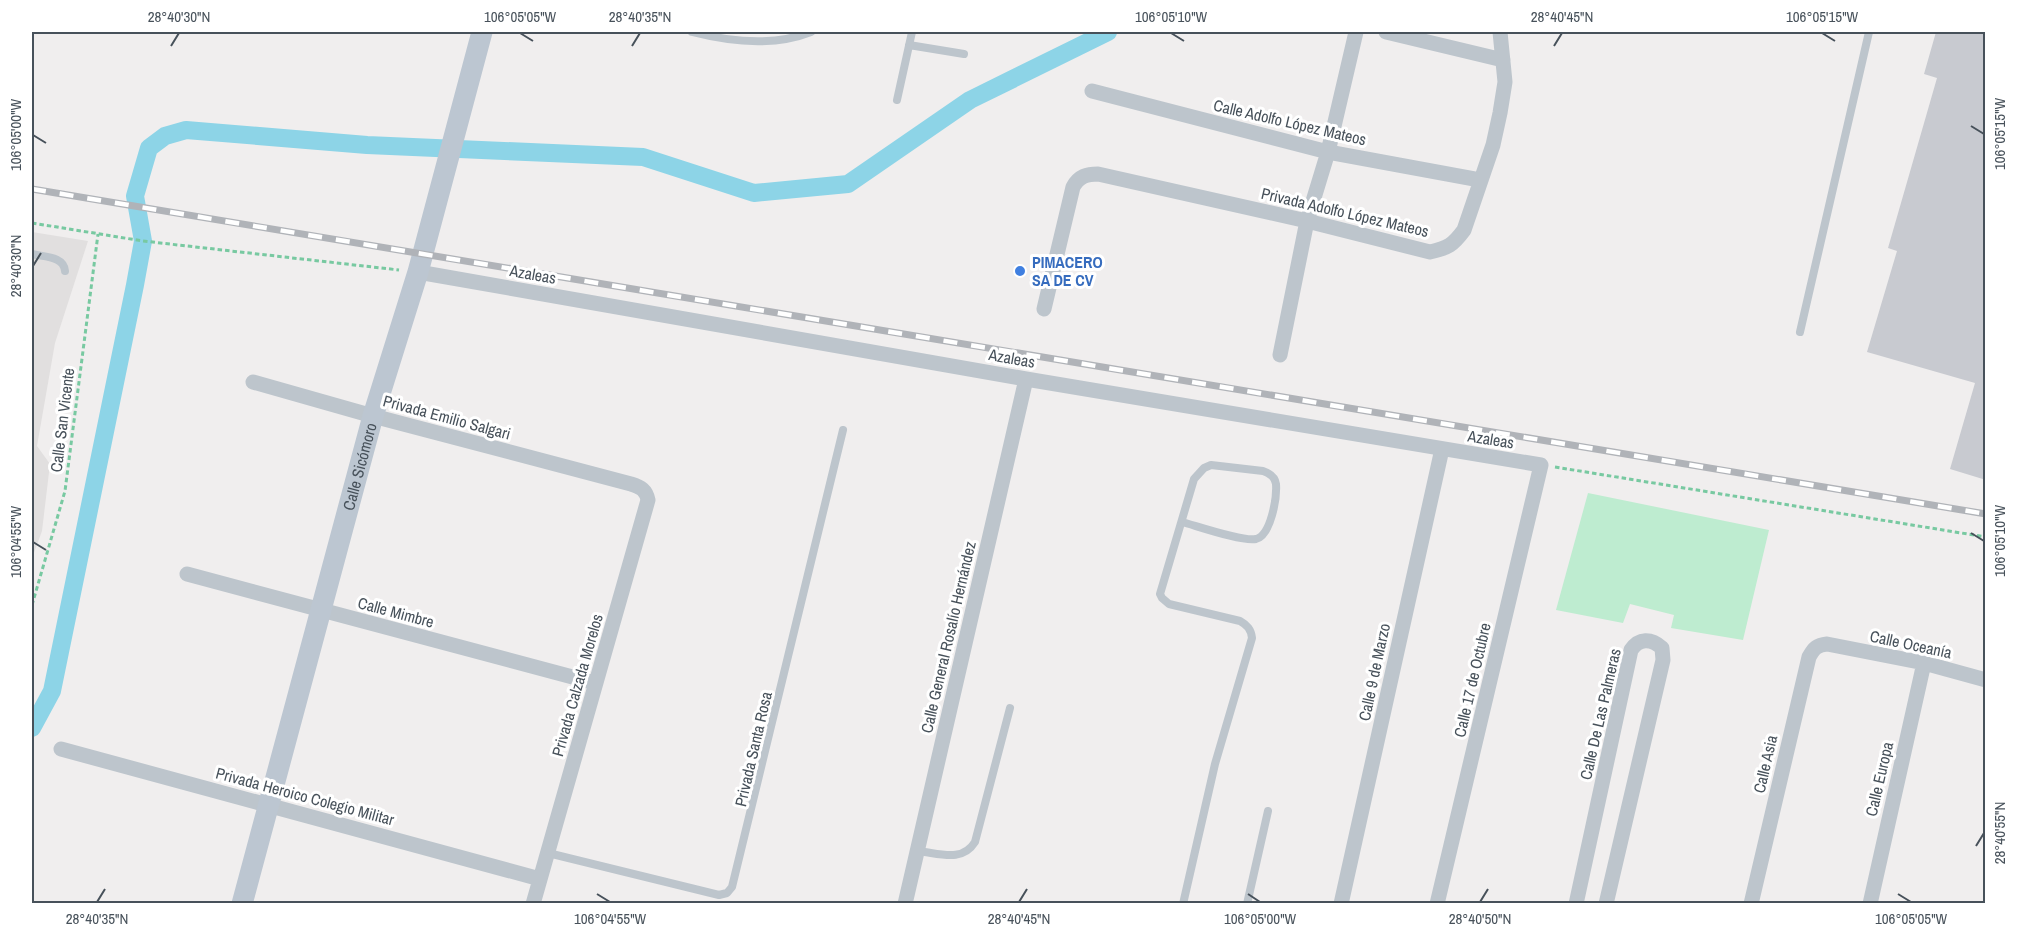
<svg xmlns="http://www.w3.org/2000/svg" width="2017" height="935" font-family="'Archivo Narrow',sans-serif">
<style>
.education{fill:#e1dfdf}
.green{fill:#beecd0}
.lines{fill:none;stroke-linecap:round;stroke-linejoin:round}
.canal{stroke:#8dd4e7;stroke-width:18}
.building{fill:#c8cad0}
.path{stroke:#78c9a1;stroke-width:3;stroke-dasharray:4.5 3;stroke-linecap:butt}
.lane{stroke:#bdc5cc;stroke-width:8}
.street{stroke:#bdc5cc;stroke-width:15}
.secondary{stroke:#bcc6d1;stroke-width:21}
.rail-casing{stroke:#b0b3b8;stroke-width:7}
.rail{stroke:#fff;stroke-width:4.5;stroke-dasharray:14;stroke-linecap:butt}
.ticks{fill:none;stroke:#47515a;stroke-width:2}
.shop-dot{fill:#3f7fe0;stroke:#fff;stroke-width:2}
.labels{text-anchor:middle;dominant-baseline:central;stroke-width:6;stroke-linejoin:round;paint-order:stroke}
.street-label{font-size:16px;fill:#47515a;stroke:#fff}
.shop-label{font-size:16px;font-weight:bold;fill:#366cbe;stroke:#fff;text-anchor:start}
.neatline{fill:none;stroke:#47515a;stroke-width:2}
.ticks-label{font-size:15px;text-anchor:middle;fill:#47515a}
</style>
<rect width="100%" height="100%" fill="#f0eeee"/>
<path class="education" d="M32 232 88 241 55 343 37 446 50 464 42 531 32 558Z"/>
<path class="green" d="M1588 493 1769 530 1743 640 1671 628 1674 615 1630 604 1623 623 1556 610Z"/>
<g class="lines">
<path class="canal" d="M32 728 52 691 135 285 143 241 135 196 149 148 165 136 186 130 367 145 643 157 754 193 848 184 970 100 1108 32"/>
</g>
<path class="building" d="M1936 32H1986V480L1950 469 1975 383 1867 352 1897 251 1888 248 1937 78 1924 74Z"/>
<g class="lines">
<path class="path" d="M32 223 143 241 399 270
M1555 467 1986 537
M32 605 65 491 98 234"/>
<path class="lane" d="M692 32C731 42 773 47 811 32
M909 45 964 54
M897 100 912 32
M32 254C44 257 64 256 65 271
M1800 332 1869 32
M1182 522C1197 526 1243 542 1256 539 1271 535 1277 498 1276 484 1275 477 1269 473 1263 471L1211 465 1204 468 1194 479 1160 594 1162 598 1169 604 1240 621C1247 625 1251 629 1252 638L1215 764 1183 904
M917 851C939 853 962 863 975 842L1010 708
M548 853 719 895 727 893 732 887 843 430
M1247 904 1268 811"/>
<path class="street" d="M1386 32 1503 60
M1092 91 1328 152 1480 180
M418 272 1026 379 1541 465 1437 904
M1044 309 1073 187C1079 176 1087 174 1098 174L1307 221 1430 252C1448 248 1453 245 1464 230L1493 145 1500 113 1505 82 1500 32
M1280 355 1307 221 1328 152 1356 32
M253 382 373 416 631 484C641 487 646 490 648 500L533 904
M187 574 595 683
M61 749 540 879
M905 904 1026 379
M1341 904 1442 449
M1576 904 1631 650C1639 638 1651 638 1662 648L1663 660 1606 904
M1751 904 1809 657C1814 648 1817 645 1827 644L1924 663 1986 680
M1870 904 1924 663"/>
<path class="secondary" id="s1" d="M242 904 373 416 418 272 482 32"/>
<g class="rail-casing">
<path id="rail" d="M32 189 1986 514"/>
</g>
<use href="#rail" class="rail"/>
</g>
<path class="ticks" d="M520 33 533 41M1171 33 1184 41M1822 33 1835 41M171 46 179 33M632 46 640 33M1554 46 1562 33M1971 126 1984 134M33 135 46 143M33 266 41 253M1971 533 1984 541M33 542 46 550M1976 846 1984 833M597 894 610 902M1248 894 1260 902M1898 894 1911 902M97 902 105 889M1019 902 1027 889M1480 902 1488 889"/>
<circle class="shop-dot" cx="1020" cy="271" r="6"/>
<g class="labels">
<g class="street-label">
<text transform="translate(1290 122) rotate(13)">Calle Adolfo López Mateos</text>
<text transform="translate(1345 212) rotate(13)">Privada Adolfo López Mateos</text>
<text transform="translate(533 274) rotate(10)">Azaleas</text>
<text transform="translate(1012 358) rotate(10)">Azaleas</text>
<text transform="translate(447 417) rotate(15)">Privada Emilio Salgari</text>
<text transform="translate(62 420) rotate(-83)">Calle San Vicente</text>
<text transform="translate(1491 439) rotate(9)">Azaleas</text>
<text stroke="none"><textPath href="#s1" startOffset="453">Calle Sicómoro</textPath></text>
<text transform="translate(396 612) rotate(15)">Calle Mimbre</text>
<text transform="translate(948 637) rotate(-77)">Calle General Rosalío Hernández</text>
<text transform="translate(1911 644) rotate(12)">Calle Oceanía</text>
<text transform="translate(1374 672) rotate(-78)">Calle 9 de Marzo</text>
<text transform="translate(1472 680) rotate(-77)">Calle 17 de Octubre</text>
<text transform="translate(577 685) rotate(-74)">Privada Calzada Morelos</text>
<text transform="translate(1600 714) rotate(-77)">Calle De Las Palmeras</text>
<text transform="translate(753 749) rotate(-77)">Privada Santa Rosa</text>
<text transform="translate(1765 764) rotate(-77)">Calle Asia</text>
<text transform="translate(1879 779) rotate(-77)">Calle Europa</text>
<text transform="translate(305 796) rotate(15)">Privada Heroico Colegio Militar</text>
</g>
<g class="shop-label">
<text x="1032" y="262">PIMACERO<tspan x="1032" dy="18">SA DE CV</tspan></text>
</g>
</g>
<rect width="2017" height="935" fill="none" stroke="#ffffff" stroke-width="66"/>
<rect x="33" y="33" width="1951" height="869" class="neatline"/>
<g class="ticks-label">
<text x="179" y="22">28°40'30"N</text>
<text x="520" y="22">106°05'05"W</text>
<text x="640" y="22">28°40'35"N</text>
<text x="1171" y="22">106°05'10"W</text>
<text x="1562" y="22">28°40'45"N</text>
<text x="1822" y="22">106°05'15"W</text>
<text transform="translate(2000 134) rotate(-90)" y="5">106°05'15"W</text>
<text transform="translate(16 135) rotate(-90)" y="5">106°05'00"W</text>
<text transform="translate(16 266) rotate(-90)" y="5">28°40'30"N</text>
<text transform="translate(2000 541) rotate(-90)" y="5">106°05'10"W</text>
<text transform="translate(16 542) rotate(-90)" y="5">106°04'55"W</text>
<text transform="translate(2000 833) rotate(-90)" y="5">28°40'55"N</text>
<text x="97" y="924">28°40'35"N</text>
<text x="610" y="924">106°04'55"W</text>
<text x="1019" y="924">28°40'45"N</text>
<text x="1260" y="924">106°05'00"W</text>
<text x="1480" y="924">28°40'50"N</text>
<text x="1911" y="924">106°05'05"W</text>
</g>
</svg>
